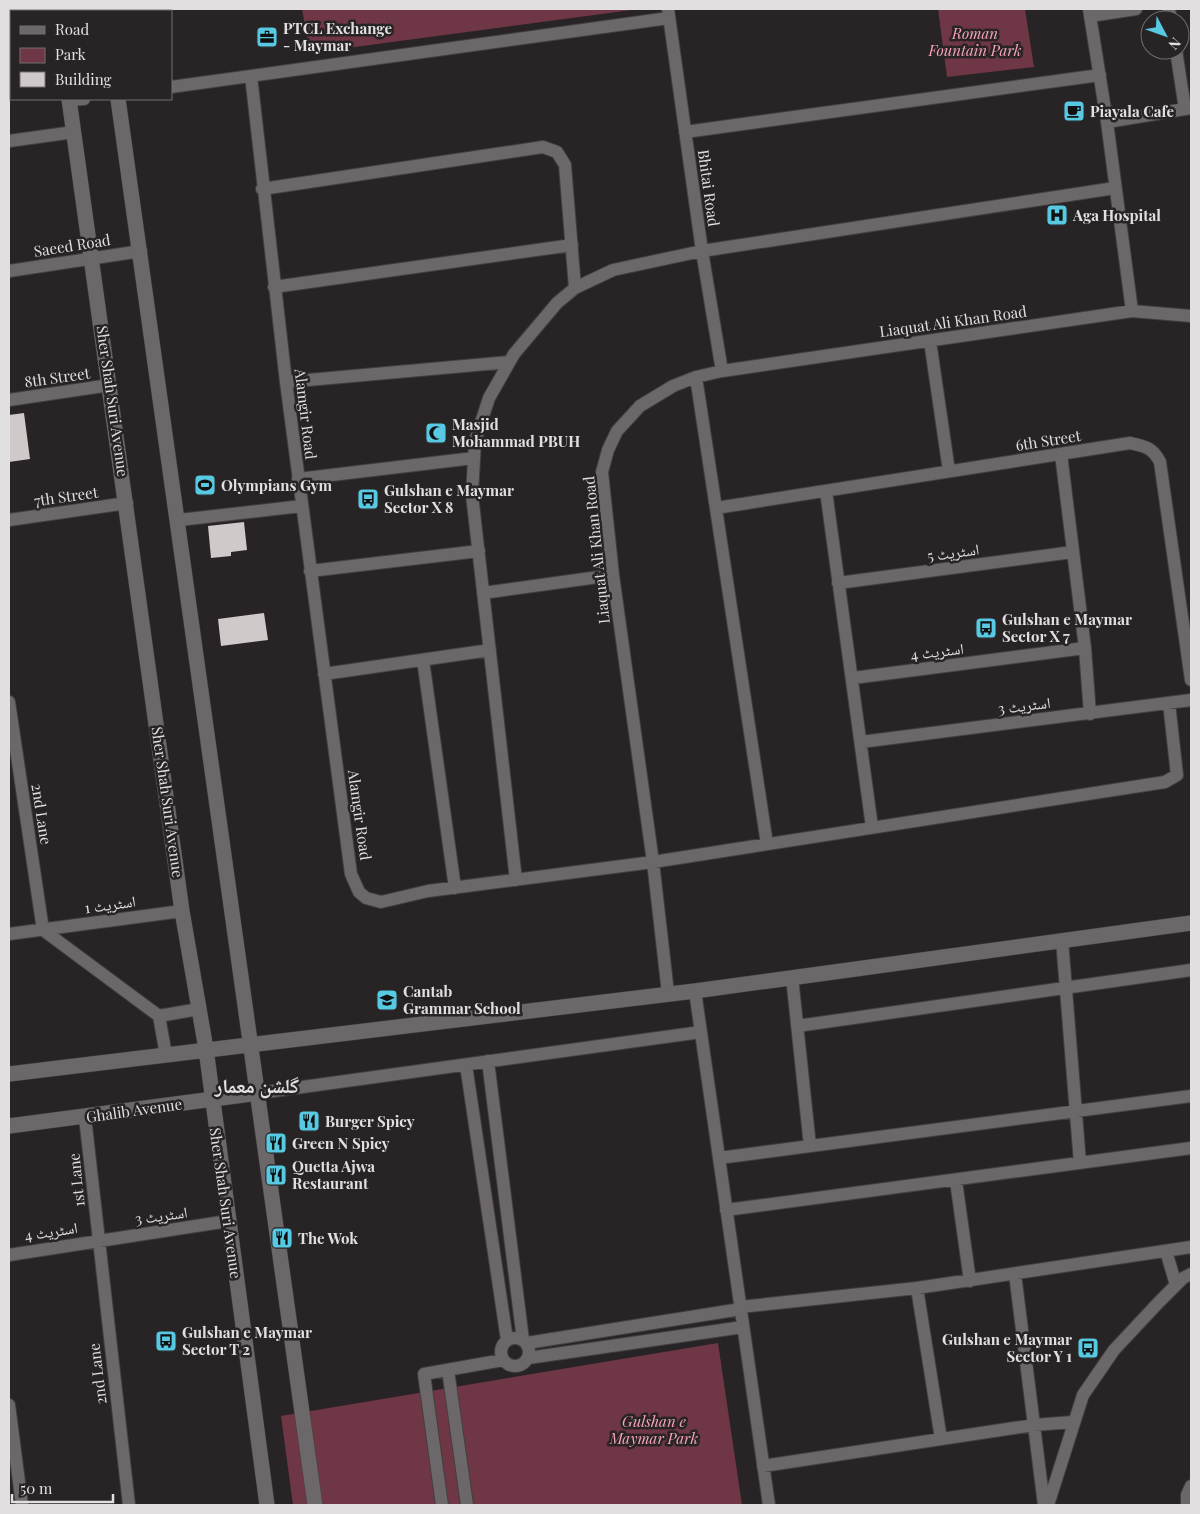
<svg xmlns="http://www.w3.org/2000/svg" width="1200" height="1514" font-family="'Playfair Display','Noto Naskh Arabic',serif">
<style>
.green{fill:#6f3645}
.building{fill:#cfc9ca}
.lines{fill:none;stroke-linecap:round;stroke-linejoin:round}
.street-casing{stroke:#433f40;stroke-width:14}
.secondary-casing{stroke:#433f40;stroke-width:16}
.street{stroke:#6c6768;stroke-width:12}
.secondary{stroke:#6c6768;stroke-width:15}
.labels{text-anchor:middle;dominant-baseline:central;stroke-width:5;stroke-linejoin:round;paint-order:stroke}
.poi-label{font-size:15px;font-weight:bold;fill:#e2dfe0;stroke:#282425;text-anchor:start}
.park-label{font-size:15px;font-style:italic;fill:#f8a4b8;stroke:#282425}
.street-label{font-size:15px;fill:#e2dfe0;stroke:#282425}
.district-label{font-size:20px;font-weight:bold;fill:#e2dfe0;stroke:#282425}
</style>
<rect width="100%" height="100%" fill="#282425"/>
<path class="green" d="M302 9H639L310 53Z
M938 9H1025L1034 67 947 77Z
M718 1343 742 1505H293L281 1416Z"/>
<path class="building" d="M24 413 30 459 9 462V415Z
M244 522 247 550 231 552V556L211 558 208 526Z
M264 613 268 640 221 646 218 619Z"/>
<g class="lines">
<g class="street-casing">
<path id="street" d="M668 9 702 251 722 371
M1089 9 1107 122 1132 311
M1169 9 1171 20
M1090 16 1136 9
M9 23H11
M1176 50 1185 109
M251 76 286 382 351 874 359 892 366 898 381 902 428 891 653 862 1165 782 1177 775 1169 703
M171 87 669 18
M69 100 84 99
M1107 122 1191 108
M685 132 1100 75
M9 141 74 132
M262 189 543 147 557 152 565 165 575 288
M9 271 141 251
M274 287 572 245
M930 341 949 471
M696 377 767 844
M286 382 509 362
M9 400 110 385
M1061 454 1085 648 1090 714
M298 479 474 458
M826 491 872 827
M716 508 1130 443C1145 446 1153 448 1160 462L1191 680
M9 520 127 503
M179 520 302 506
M310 571 479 551
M838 583 1073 552
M483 593 613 575
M423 660 455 888
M324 674 490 650
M853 678 1085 648
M9 702 43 930
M861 742 1191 700
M516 880 472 495 475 441 489 398 514 354 557 303 575 288 613 270 702 251 1115 188
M43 930 159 1016 166 1055
M9 934 182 911
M1062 940 1080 1163
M792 977 810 1146
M695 991 769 1505
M668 993 653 862 613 575 602 472 608 450 617 431 640 406 673 386 696 377 722 371 1132 311 1191 316
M159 1016 199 1009
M797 1026 1191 970
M488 1061 523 1340
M466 1065 507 1340
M259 1093 701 1032
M85 1117 129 1505
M719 1158 1191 1096
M956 1181 970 1281
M726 1210 1191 1148
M1166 1251 1176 1285
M9 1255 228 1221
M1015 1274 1044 1505
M917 1288 941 1439
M740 1307 917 1288 1191 1247
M501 1352a14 14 0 1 1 28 0a14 14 0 1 1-28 0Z
M527 1343 741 1309
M528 1358 743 1327
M448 1370 467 1505
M9 1405 22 1505
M763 1466 1034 1425 1073 1422
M442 1505 424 1374 503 1360
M1048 1505 1083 1395 1114 1350 1159 1302 1183 1278 1191 1274
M1187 1505V1495L1191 1486"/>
</g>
<g class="secondary-casing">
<path id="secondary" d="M57 9V11
M105 9V11
M69 99 182 911 206 1049 267 1505
M118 99 315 1505
M9 1074 695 991 1191 923
M9 1126 259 1093"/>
</g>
<use href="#street" class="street"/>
<use href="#secondary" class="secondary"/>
</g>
<defs>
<g id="office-square" transform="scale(1.125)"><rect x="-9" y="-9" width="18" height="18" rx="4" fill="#57c9e2" stroke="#282425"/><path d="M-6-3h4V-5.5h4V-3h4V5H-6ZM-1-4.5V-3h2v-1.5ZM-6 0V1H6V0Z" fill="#111"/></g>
<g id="cafe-square" transform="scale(1.125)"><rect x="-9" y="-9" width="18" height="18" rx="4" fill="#57c9e2" stroke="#282425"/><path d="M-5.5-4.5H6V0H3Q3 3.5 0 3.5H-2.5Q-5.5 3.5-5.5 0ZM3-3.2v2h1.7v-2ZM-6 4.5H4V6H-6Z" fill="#111"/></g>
<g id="hospital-square" transform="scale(1.125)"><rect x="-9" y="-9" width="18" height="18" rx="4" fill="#57c9e2" stroke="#282425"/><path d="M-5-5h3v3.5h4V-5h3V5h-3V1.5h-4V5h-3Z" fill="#111"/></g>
<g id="mosque-square" transform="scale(1.125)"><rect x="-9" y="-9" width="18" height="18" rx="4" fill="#57c9e2" stroke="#282425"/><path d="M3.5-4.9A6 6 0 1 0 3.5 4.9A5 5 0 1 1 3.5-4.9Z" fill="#111"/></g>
<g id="stadium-square" transform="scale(1.125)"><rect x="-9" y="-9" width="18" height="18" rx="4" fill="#57c9e2" stroke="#282425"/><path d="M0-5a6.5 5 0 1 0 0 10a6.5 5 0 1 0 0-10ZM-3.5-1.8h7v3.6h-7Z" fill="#111"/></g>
<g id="bus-square" transform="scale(1.125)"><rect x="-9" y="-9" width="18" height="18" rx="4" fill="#57c9e2" stroke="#282425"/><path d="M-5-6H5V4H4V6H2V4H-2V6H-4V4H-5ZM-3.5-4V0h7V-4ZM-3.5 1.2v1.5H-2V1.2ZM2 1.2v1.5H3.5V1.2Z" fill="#111"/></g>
<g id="school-square" transform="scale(1.125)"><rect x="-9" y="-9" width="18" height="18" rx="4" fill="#57c9e2" stroke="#282425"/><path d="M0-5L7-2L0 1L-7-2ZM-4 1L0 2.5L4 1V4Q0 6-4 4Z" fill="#111"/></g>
<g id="restaurant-square" transform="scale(1.125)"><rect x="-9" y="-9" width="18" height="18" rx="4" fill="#57c9e2" stroke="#282425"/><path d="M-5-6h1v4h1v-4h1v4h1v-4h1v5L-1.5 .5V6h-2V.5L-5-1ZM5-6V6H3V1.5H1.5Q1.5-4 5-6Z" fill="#111"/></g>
</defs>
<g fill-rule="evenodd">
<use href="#office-square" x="267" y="37"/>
<use href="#cafe-square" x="1074" y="111"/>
<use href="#hospital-square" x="1057" y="215"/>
<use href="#mosque-square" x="436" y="433"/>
<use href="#stadium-square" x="205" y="485"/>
<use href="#bus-square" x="368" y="499"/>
<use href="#bus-square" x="986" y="628"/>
<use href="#school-square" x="387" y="1000"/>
<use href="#restaurant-square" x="309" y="1121"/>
<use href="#restaurant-square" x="276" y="1143"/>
<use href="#restaurant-square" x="276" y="1175"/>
<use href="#restaurant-square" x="282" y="1238"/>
<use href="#bus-square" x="166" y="1341"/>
<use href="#bus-square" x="1088" y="1348"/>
</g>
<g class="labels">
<g class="poi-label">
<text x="283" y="28">PTCL Exchange<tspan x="283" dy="17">- Maymar</tspan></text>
<text x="1090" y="111">Piayala Cafe</text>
<text x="1073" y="215">Aga Hospital</text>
<text x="452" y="424">Masjid<tspan x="452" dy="17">Mohammad PBUH</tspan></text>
<text x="221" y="485">Olympians Gym</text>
<text x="384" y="490">Gulshan e Maymar<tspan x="384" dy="17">Sector X 8</tspan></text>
<text x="1002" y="619">Gulshan e Maymar<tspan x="1002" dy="17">Sector X 7</tspan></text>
<text x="403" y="991">Cantab<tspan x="403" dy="17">Grammar School</tspan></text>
<text x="325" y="1121">Burger Spicy</text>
<text x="292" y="1143">Green N Spicy</text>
<text x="292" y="1166">Quetta Ajwa<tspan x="292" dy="17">Restaurant</tspan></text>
<text x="298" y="1238">The Wok</text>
<text x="182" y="1332">Gulshan e Maymar<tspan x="182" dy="17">Sector T 2</tspan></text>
<text x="1072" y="1339" text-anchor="end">Gulshan e Maymar<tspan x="1072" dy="17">Sector Y 1</tspan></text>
</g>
<g class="park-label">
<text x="975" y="33">Roman<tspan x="975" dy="17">Fountain Park</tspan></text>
<text x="654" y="1421">Gulshan e<tspan x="654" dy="17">Maymar Park</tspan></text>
</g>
<g class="street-label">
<text transform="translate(709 188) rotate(82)">Bhitai Road</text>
<text transform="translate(72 245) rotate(-9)">Saeed Road</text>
<text transform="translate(953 321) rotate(-8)">Liaquat Ali Khan Road</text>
<text transform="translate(57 377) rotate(-8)">8th Street</text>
<text transform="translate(113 401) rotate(82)">Sher Shah Suri Avenue</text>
<text transform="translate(306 414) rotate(83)">Alamgir Road</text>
<text transform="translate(1048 440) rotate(-9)">6th Street</text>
<text transform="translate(66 496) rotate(-8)">7th Street</text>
<text transform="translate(596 550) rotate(-96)">Liaquat Ali Khan Road</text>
<text transform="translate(953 552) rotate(-8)">اسٹریٹ 5</text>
<text transform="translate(937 651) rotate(-7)">اسٹریٹ 4</text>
<text transform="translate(1024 705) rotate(-7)">اسٹریٹ 3</text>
<text transform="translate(168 802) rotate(82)">Sher Shah Suri Avenue</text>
<text transform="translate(42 814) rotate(81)">2nd Lane</text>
<text transform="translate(360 815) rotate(82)">Alamgir Road</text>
<text transform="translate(110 904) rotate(-8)">اسٹریٹ 1</text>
<text transform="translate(134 1110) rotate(-8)">Ghalib Avenue</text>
<text transform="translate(76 1180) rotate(-96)">1st Lane</text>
<text transform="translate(226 1203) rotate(82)">Sher Shah Suri Avenue</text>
<text transform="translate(161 1215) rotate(-8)">اسٹریٹ 3</text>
<text transform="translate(51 1231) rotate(-9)">اسٹریٹ 4</text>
<text transform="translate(97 1374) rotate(-97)">2nd Lane</text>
</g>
<g class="district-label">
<text x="257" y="1084">گلشن معمار</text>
</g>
</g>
<rect width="1200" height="1514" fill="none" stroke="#e2dfe0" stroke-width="20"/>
<rect x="10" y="10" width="162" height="90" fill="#282425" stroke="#726f70"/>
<rect x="20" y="26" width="25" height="8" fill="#6c6768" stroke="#726f70"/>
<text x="55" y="35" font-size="15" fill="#e2dfe0">Road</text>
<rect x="20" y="48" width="25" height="15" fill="#6f3645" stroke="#726f70"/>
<text x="55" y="60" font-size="15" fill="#e2dfe0">Park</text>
<rect x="20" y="72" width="25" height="15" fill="#cfc9ca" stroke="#726f70"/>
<text x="55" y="85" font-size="15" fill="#e2dfe0">Building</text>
<g transform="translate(1165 35) rotate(131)"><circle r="24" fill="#282425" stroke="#726f70"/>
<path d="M0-4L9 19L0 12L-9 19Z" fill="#57c9e2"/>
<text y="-8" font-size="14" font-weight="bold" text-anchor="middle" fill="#e2dfe0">N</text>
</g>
<path d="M12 1494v8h101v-8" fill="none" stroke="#e2dfe0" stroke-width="2.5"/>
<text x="20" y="1494" font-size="15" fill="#e2dfe0" stroke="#282425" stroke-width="4" paint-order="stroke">50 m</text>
</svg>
